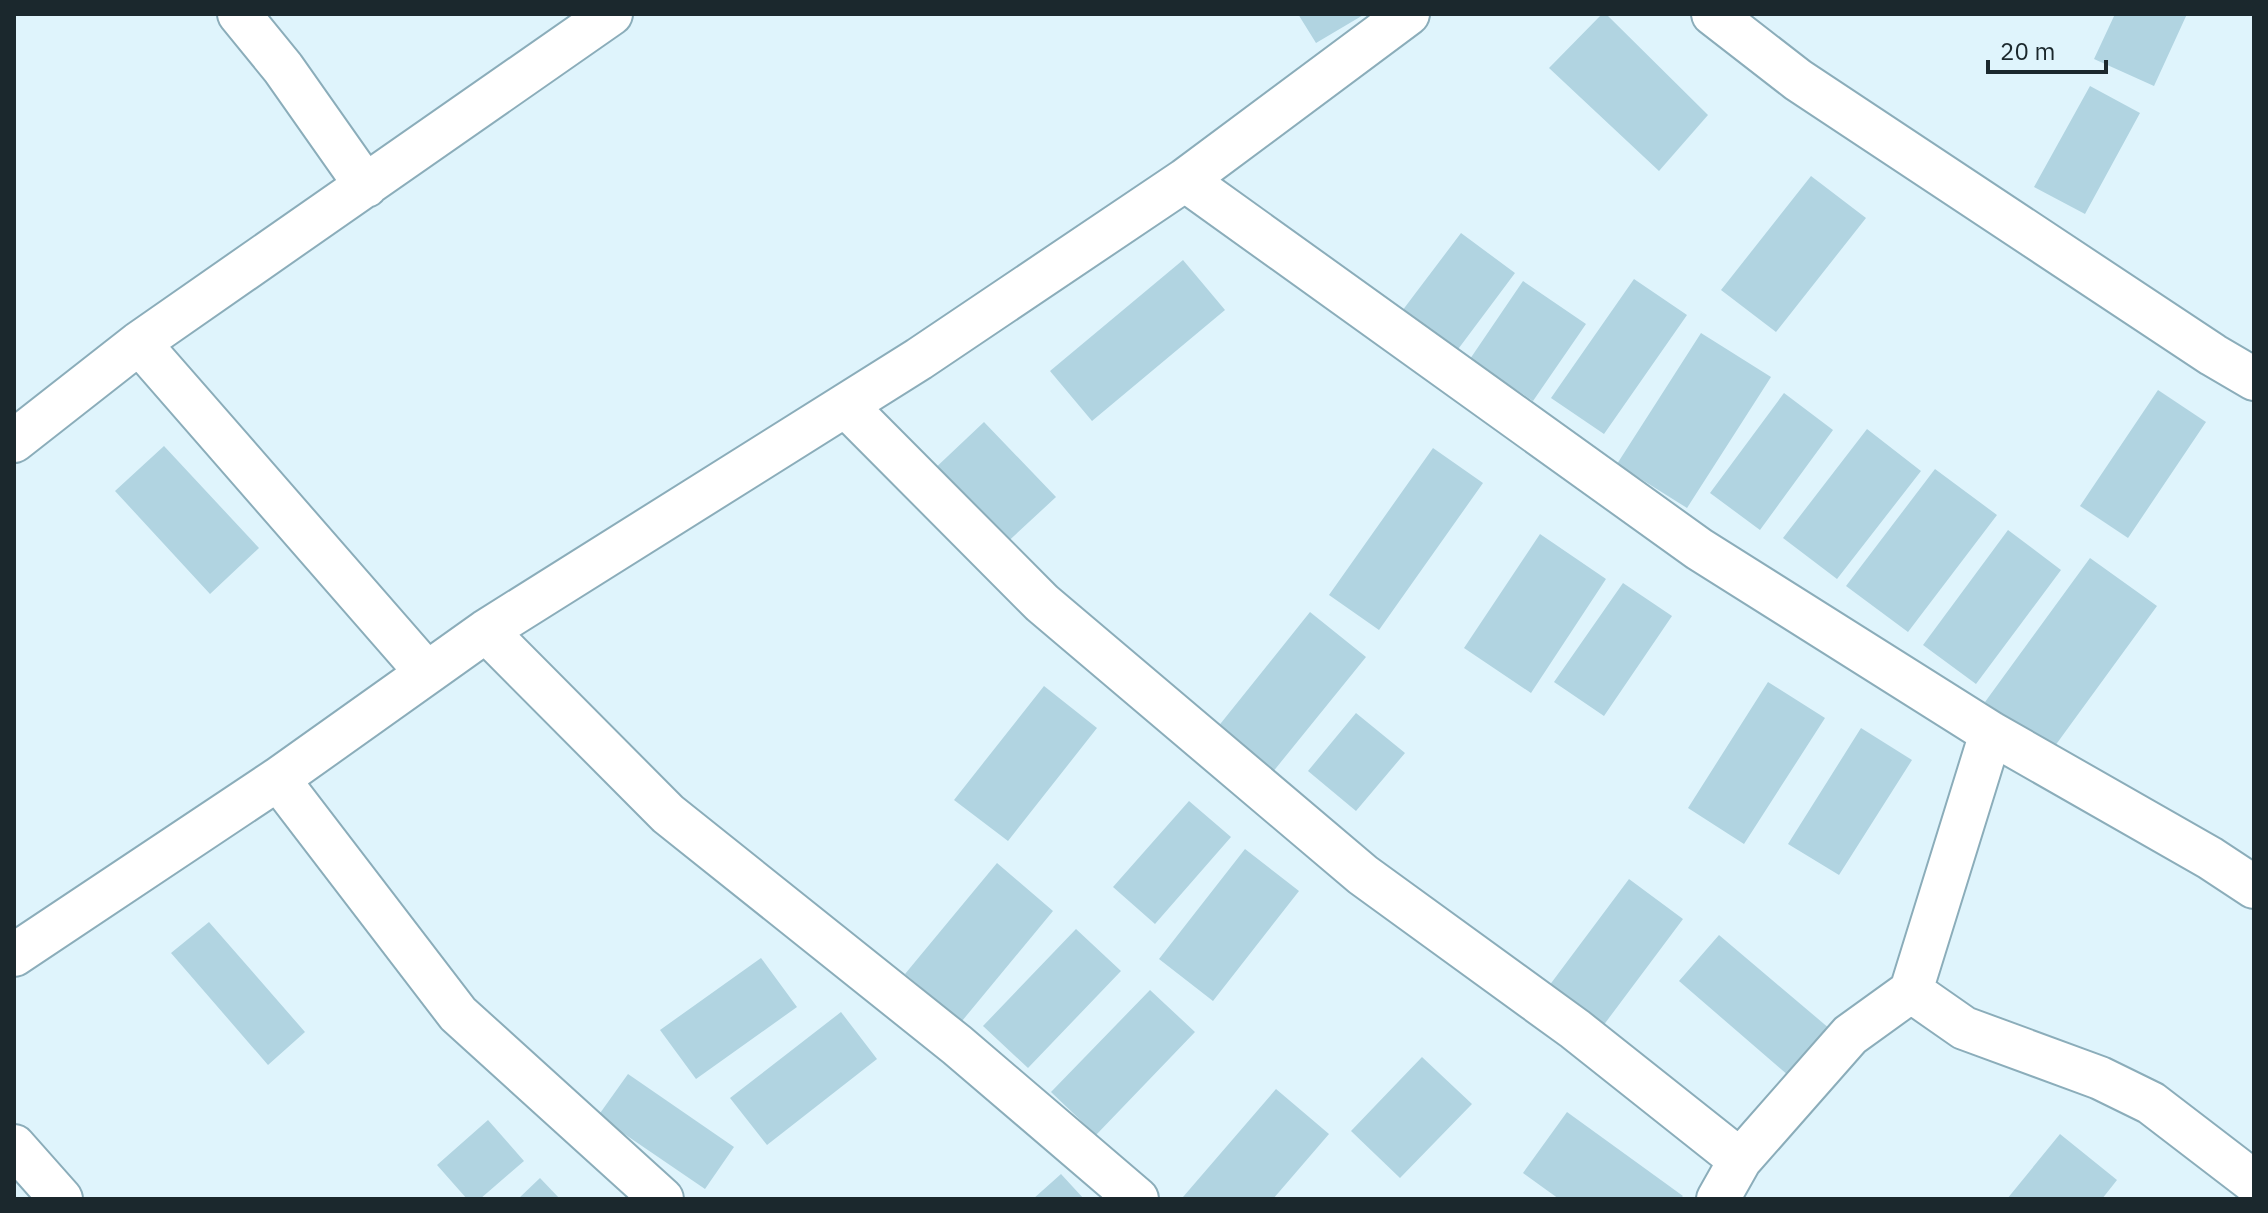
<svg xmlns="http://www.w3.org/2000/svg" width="2268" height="1213" font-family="'IBM Plex Sans',sans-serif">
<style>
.building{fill:#b1d4e1}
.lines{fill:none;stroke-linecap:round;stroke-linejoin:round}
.minor-casing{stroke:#8badba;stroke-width:46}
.minor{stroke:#fff;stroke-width:42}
</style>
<rect width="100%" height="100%" fill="#dff4fc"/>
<path class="building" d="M1298 14H1365L1316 43Z
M1602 14H1606L1708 115 1659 171 1549 68Z
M2115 14H2187L2154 86 2094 59Z
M2090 86 2140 113 2085 214 2034 187Z
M1811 176 1866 218 1776 332 1721 290Z
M1461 233 1515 273 1450 360 1396 319Z
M1183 260 1225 310 1092 421 1050 371Z
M1634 279 1687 315 1604 434 1551 398Z
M1523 281 1586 324 1533 401 1470 359Z
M1701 333 1771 377 1687 508 1617 464Z
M2158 390 2206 422 2128 538 2080 506Z
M1784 393 1833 430 1760 530 1710 493Z
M984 422 1056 497 1001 548 930 473Z
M1867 429 1921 471 1837 579 1783 538Z
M164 446 259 548 210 594 115 491Z
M1433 448 1483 483 1379 630 1329 595Z
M1935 469 1997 515 1908 632 1846 586Z
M2008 530 2061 570 1976 684 1923 645Z
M1540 534 1606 579 1531 693 1464 648Z
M2090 558 2157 606 2052 750 1985 702Z
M1623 583 1672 616 1604 716 1554 682Z
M1310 612 1366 657 1272 773 1217 728Z
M1768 682 1825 718 1744 844 1688 808Z
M1044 686 1097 728 1008 841 954 800Z
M1356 713 1405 753 1356 811 1308 771Z
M1861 728 1912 760 1839 875 1788 844Z
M1189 801 1231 837 1155 924 1113 887Z
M1245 849 1299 891 1213 1001 1159 959Z
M997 863 1053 911 962 1021 905 974Z
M1629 879 1683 919 1600 1030 1546 990Z
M209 922 305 1032 268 1065 171 953Z
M1076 929 1121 971 1028 1068 983 1026Z
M1719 935 1830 1029 1789 1076 1679 981Z
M761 958 797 1007 696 1079 660 1030Z
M1150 990 1195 1032 1096 1135 1051 1092Z
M841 1012 877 1059 767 1145 730 1098Z
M1422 1057 1472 1104 1400 1178 1351 1131Z
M628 1074 734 1147 705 1189 598 1116Z
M1276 1089 1329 1134 1273 1199 1183 1197Z
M1567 1112 1683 1196 1680 1199H1559L1523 1173Z
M488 1120 524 1161 480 1199H467L437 1165Z
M2060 1134 2117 1180 2102 1199H2007Z
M1061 1174 1084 1199H1033Z
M540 1178 560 1199H518Z"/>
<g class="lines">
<g class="minor-casing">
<path id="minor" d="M239 14 283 68 366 186
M1713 14 1798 80 2213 355 2254 379
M1185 180 1699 549 1991 733 2210 858 2254 887
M139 343 427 673
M847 407 1042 603 1363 875 1575 1029 1740 1160
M14 441 139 343 611 14
M486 631 668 814 957 1045 1137 1199
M278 779 458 1014 662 1199
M14 955 278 779 486 631 919 359 1185 180 1408 14
M1911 991 1964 1028 2100 1078 2151 1103 2254 1182
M14 1146 61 1199
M1718 1199 1740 1160 1850 1035 1911 991 1991 733"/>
</g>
<use href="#minor" class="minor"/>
</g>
<rect width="2268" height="1213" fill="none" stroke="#1b282d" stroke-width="32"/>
<path d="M1988 60v12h118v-12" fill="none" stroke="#1b282d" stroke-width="4"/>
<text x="2000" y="60" font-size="24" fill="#1b282d" stroke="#dff4fc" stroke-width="6" paint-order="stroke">20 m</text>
</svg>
